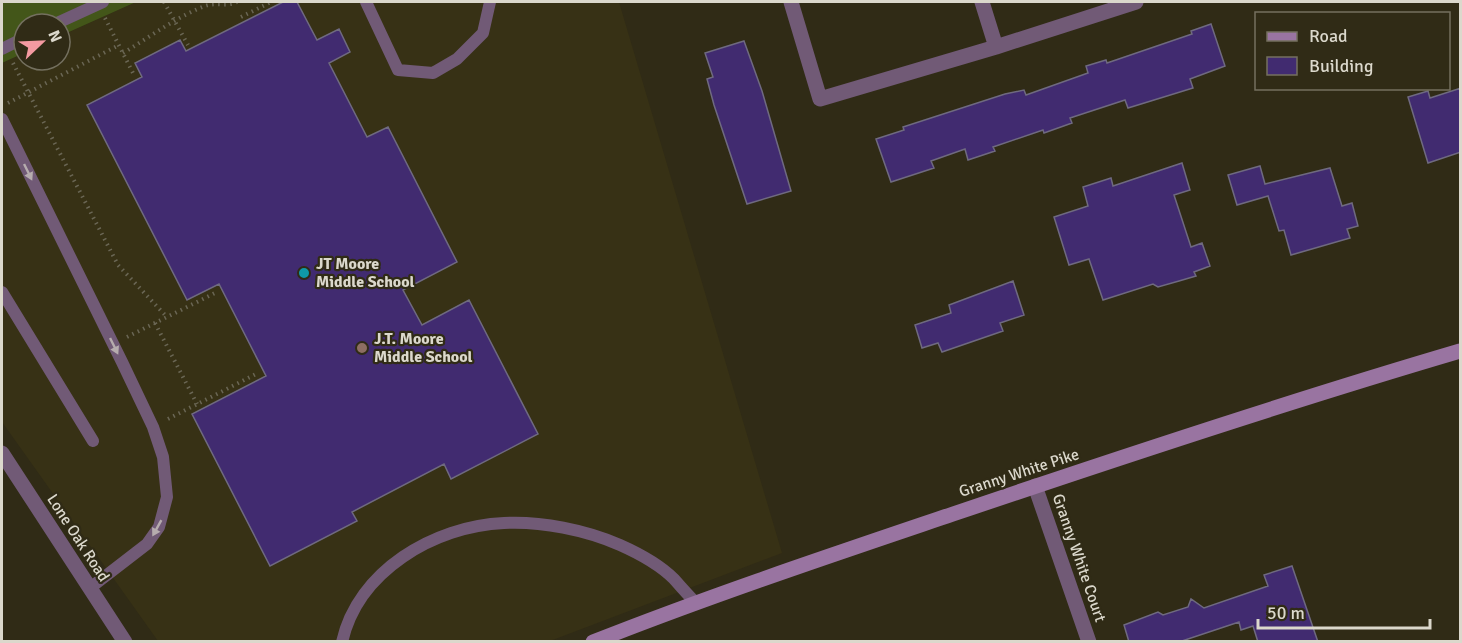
<svg xmlns="http://www.w3.org/2000/svg" width="1462" height="643" font-family="Signika,sans-serif">
<style>
.built{fill:#373115}
.green{fill:#435619}
.building{fill:#412b70;stroke:#6f6a80;stroke-width:1.5}
.lines{fill:none;stroke-linecap:round;stroke-linejoin:round}
.path{stroke:#6a6654;stroke-width:4;stroke-dasharray:1.5 4.5;stroke-linecap:butt}
.service{stroke:#715a76;stroke-width:12}
.minor{stroke:#715a76;stroke-width:15}
.tertiary{stroke:#715a76;stroke-width:15}
.secondary{stroke:#9974a1;stroke-width:15}
.oneway{fill:#b6acae}
.culture-dot{fill:#0f9aa8;stroke:#302b16;stroke-width:2}
.education-dot{fill:#8d6e63;stroke:#302b16;stroke-width:2}
.labels{text-anchor:middle;dominant-baseline:central;stroke-width:4.5;stroke-linejoin:round;paint-order:stroke}
.poi-label{font-size:16px;font-weight:bold;fill:#dbd8cc;stroke:#302b16;text-anchor:start}
.street-label{font-size:16px;fill:#dbd8cc;stroke:#302b16}
</style>
<rect width="100%" height="100%" fill="#302b16"/>
<path class="built" d="M136 2H619L782 553 550 641H158L2 422V63L24 53V60H60V36Z"/>
<path class="green" d="M2 2H136L60 36V24H24V53L2 63Z"/>
<path class="building" d="M283 2H297L317 40 339 29 350 52 329 63 367 137 388 127 457 262 403 290 422 325 469 300 538 434 451 479 444 464 352 512 357 521 270 566 192 414 266 376 219 284 187 300 87 105 142 77 135 63 180 40 186 51Z
M1211 24 1225 66 1190 79 1193 88 1128 108 1125 100 1070 118 1072 123 1044 133 1043 130 993 147 995 151 968 160 965 149 931 161 934 168 891 182 876 139 904 130 903 127 1005 94 1024 90 1026 95 1088 73 1086 66 1106 60 1107 63 1192 34 1191 31Z
M744 41 762 91 791 191 747 204 714 105 707 79 713 77 705 53Z
M1461 88V152L1428 163 1408 97 1428 91 1430 98Z
M1182 163 1190 190 1174 195 1191 247 1202 243 1210 266 1194 272 1196 276 1179 281 1158 287 1153 284 1103 300 1089 259 1069 265 1054 217 1088 206 1083 187 1111 178 1113 186Z
M1260 166 1265 184 1330 168 1342 206 1352 203 1358 226 1347 229 1350 238 1291 255 1284 230 1279 231 1268 196 1237 205 1228 175Z
M1013 281 1024 315 1000 323 1003 331 942 352 938 343 922 348 915 325 951 313 949 305Z
M1292 566 1318 642H1258L1253 626 1241 630 1239 622 1179 642H1129L1124 625 1158 612 1163 615 1188 607 1191 599 1204 608 1268 586 1264 575Z"/>
<g class="lines">
<path class="path" d="M164 2 188 45
M241 17 271 2
M105 18 134 75
M123 53C150 37 176 17 205 6 215 2 227 7 237 2
M13 63 118 265 167 317
M8 103 119 45
M155 323 197 404
M127 337 217 292
M168 419 258 373"/>
<path class="service" d="M366 2 398 70 433 73 457 59 483 33 490 2
M55 24 103 2
M2 49 24 38
M2 119 122 362 153 427 163 457 167 497 159 527 147 544 90 588
M2 292 93 441
M342 642C358 571 434 526 504 523 541 521 586 530 620 545 638 553 660 565 674 579 681 587 688 595 696 603"/>
<path class="minor" d="M791 2 820 99 996 47
M982 2 996 47 1136 2
M1035 486 1089 642"/>
<path class="tertiary" d="M2 453 125 642"/>
<path class="secondary" d="M593 642C712 595 832 555 953 514 1121 457 1290 401 1460 351"/>
</g>
<defs><path id="oneway-solid" d="M-6-.8H1V-3.2L6.5 0L1 3.2V.8H-6Z" transform="scale(1.5)"/></defs>
<g class="oneway">
<use href="#oneway-solid" transform="translate(28 172) rotate(64)"/>
<use href="#oneway-solid" transform="translate(114 346) rotate(64)"/>
<use href="#oneway-solid" transform="translate(157 528) rotate(119)"/>
</g>
<circle class="culture-dot" cx="304" cy="273" r="6"/>
<circle class="education-dot" cx="362" cy="348" r="6"/>
<g class="labels">
<g class="poi-label">
<text x="316" y="264">JT Moore<tspan x="316" dy="18">Middle School</tspan></text>
<text x="374" y="339">J.T. Moore<tspan x="374" dy="18">Middle School</tspan></text>
</g>
<g class="street-label">
<text transform="translate(1019 473) rotate(-18)">Granny White Pike</text>
<text transform="translate(78 538) rotate(57)">Lone Oak Road</text>
<text transform="translate(1079 558) rotate(71)">Granny White Court</text>
</g>
</g>
<rect width="1462" height="643" fill="none" stroke="#dbd8cc" stroke-width="6"/>
<rect x="1255" y="12" width="195" height="78" fill="#302b16" stroke="#74705f" stroke-width="1.5"/>
<rect x="1267" y="32" width="30" height="9" fill="#9974a1" stroke="#74705f" stroke-width="1.5"/>
<text x="1309" y="42" font-size="18" fill="#dbd8cc">Road</text>
<rect x="1267" y="57" width="30" height="18" fill="#412b70" stroke="#74705f" stroke-width="1.5"/>
<text x="1309" y="72" font-size="18" fill="#dbd8cc">Building</text>
<g transform="translate(42 42) rotate(67)"><circle r="28" fill="#302b16" stroke="#74705f" stroke-width="1.5"/>
<path d="M0-4.5L10 22L0 15L-10 22Z" fill="#f49aa1"/>
<text y="-9" font-size="16" font-weight="bold" text-anchor="middle" fill="#dbd8cc">N</text>
</g>
<path d="M1258 619v9h172v-9" fill="none" stroke="#dbd8cc" stroke-width="3"/>
<text x="1267" y="619" font-size="18" fill="#dbd8cc" stroke="#302b16" stroke-width="4.5" paint-order="stroke">50 m</text>
</svg>
